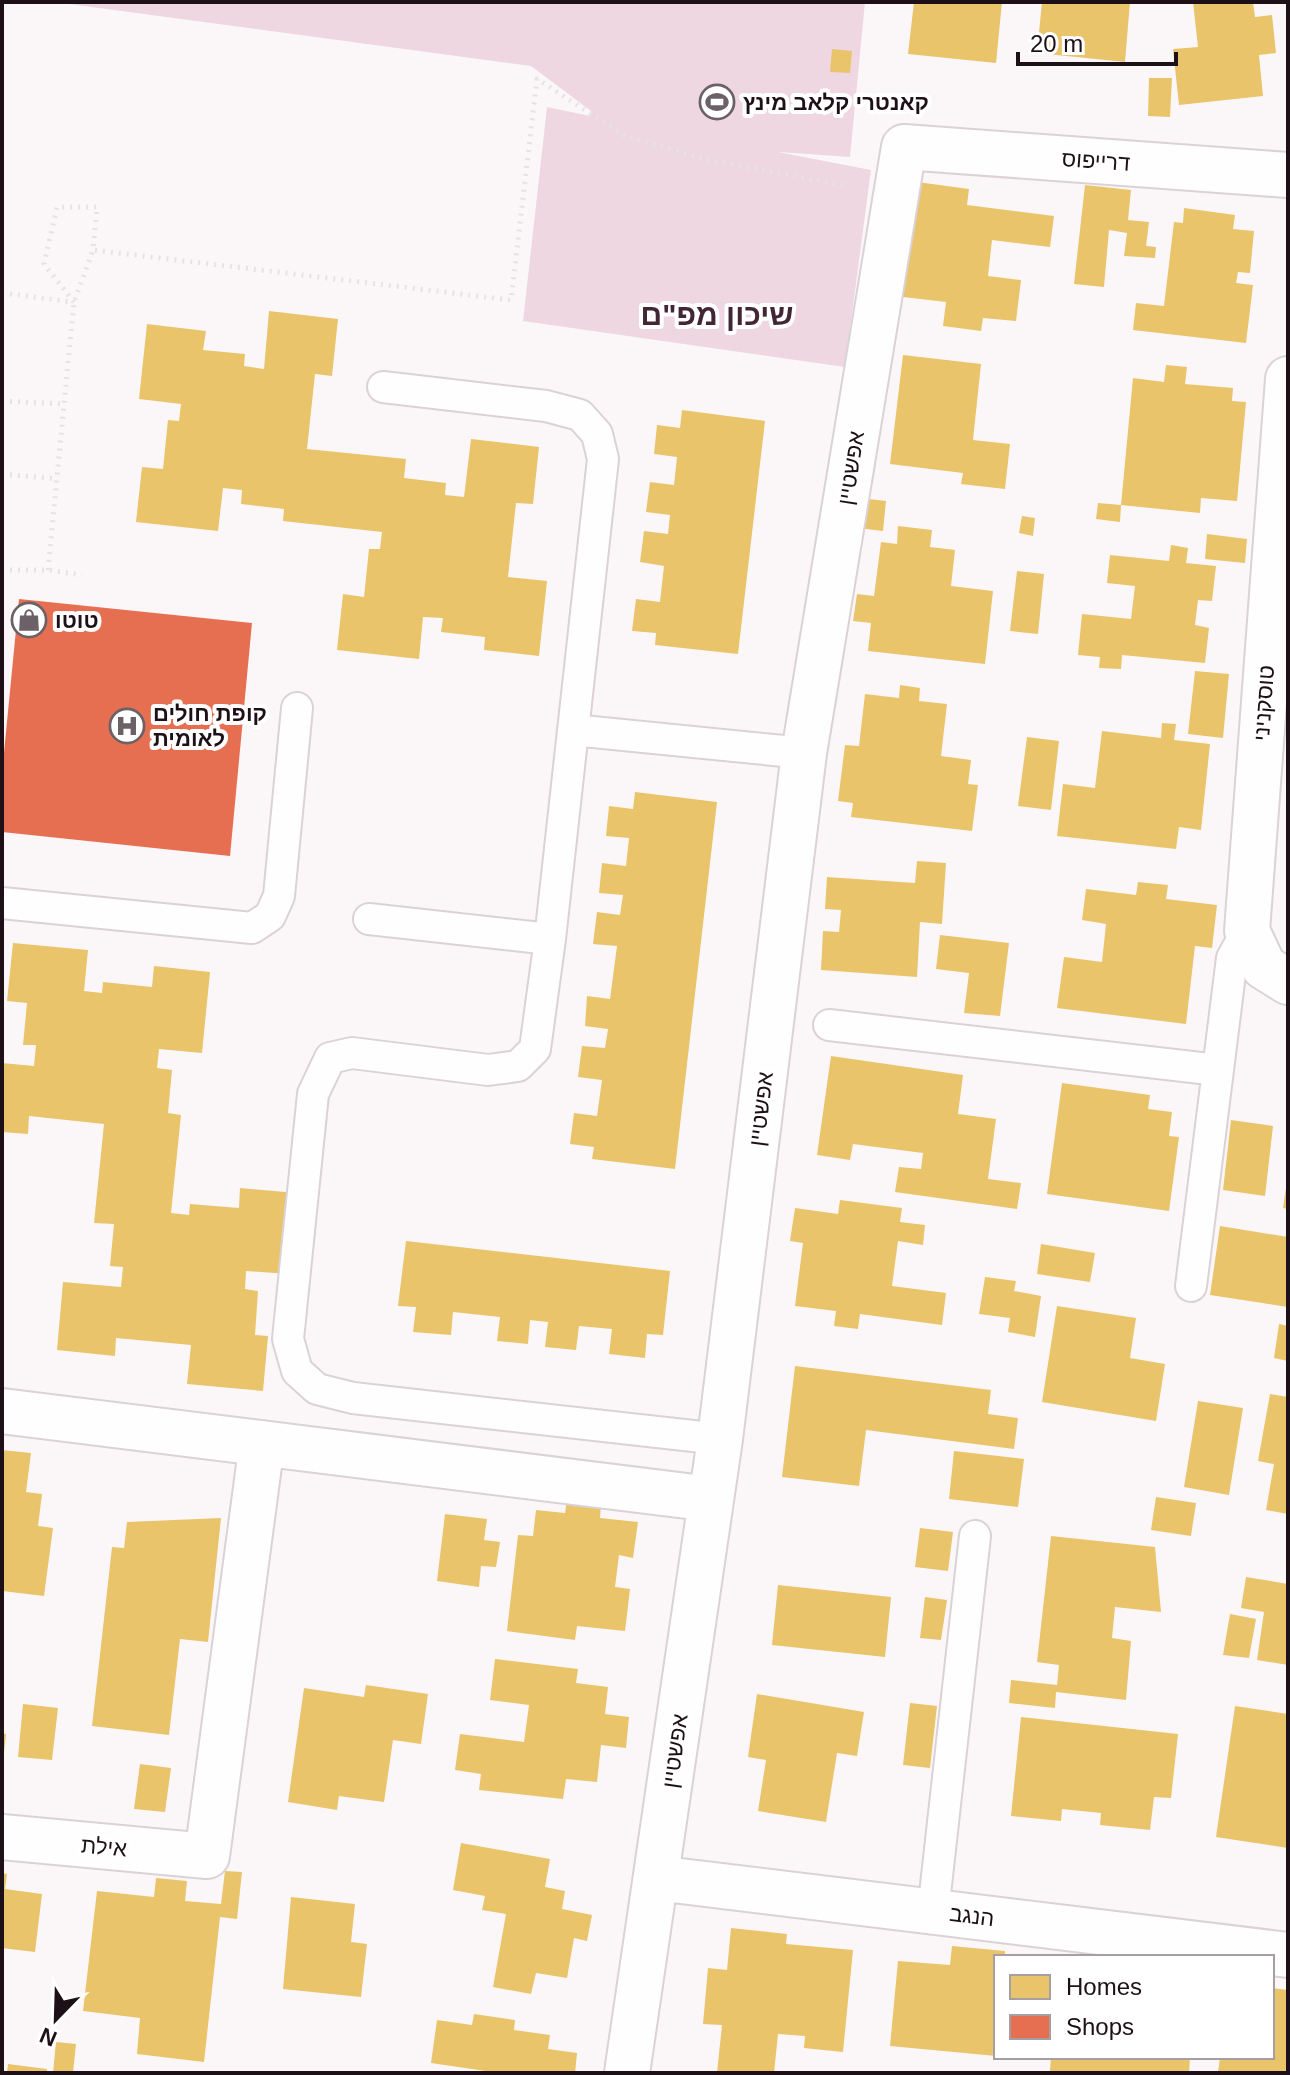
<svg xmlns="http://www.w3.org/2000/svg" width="1290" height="2075" font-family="Helvetica,'Noto Sans Hebrew',sans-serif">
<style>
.green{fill:#efd7e2}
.homes{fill:#e9c46a}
.shops{fill:#e76f51}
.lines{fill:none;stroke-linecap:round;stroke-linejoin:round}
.lane-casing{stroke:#dbd2d6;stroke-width:34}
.street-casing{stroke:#dbd2d6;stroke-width:48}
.path{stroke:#e5e3e4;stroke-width:5;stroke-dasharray:2 6;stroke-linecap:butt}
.lane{stroke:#fefefe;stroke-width:30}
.street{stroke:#fefefe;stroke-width:44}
.labels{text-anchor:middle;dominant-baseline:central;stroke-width:8;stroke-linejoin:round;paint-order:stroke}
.poi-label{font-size:22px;font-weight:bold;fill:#1d1017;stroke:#fff;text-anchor:start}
.street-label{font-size:22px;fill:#1d1017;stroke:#fff}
.district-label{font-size:30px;font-weight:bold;fill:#432635;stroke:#fff}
</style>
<rect width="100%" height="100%" fill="#fbf7f9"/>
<path class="green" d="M54 2H865L850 157 778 152 871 170 845 367 523 321 547 107 590 116 591 111 531 66Z"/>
<path class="homes" d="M914 2H1002L996 63 908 54Z
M1042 2H1130L1125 62 1037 53Z
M1193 2H1253L1255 17 1272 15 1276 53 1259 55 1263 96 1179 105 1173 49 1198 47Z
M832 49 852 51 850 73 830 72Z
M1149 78H1172L1170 117 1148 116Z
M917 182 969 189 967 205 1054 216 1050 247 992 240 988 276 1021 280 1016 321 983 318 981 331 943 326 946 302 903 297Z
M1085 185 1131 190 1128 220 1149 222 1146 246 1156 247 1155 258 1124 256 1127 233 1109 230 1104 287 1074 284Z
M1184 208 1235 215 1233 229 1254 231 1250 273 1238 272 1236 283 1253 285 1246 343 1133 330 1136 303 1164 306 1174 222 1183 223Z
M269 311 338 319 332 376 315 374 307 449 406 459 404 478 446 483 445 495 464 497 471 439 539 447 533 504 516 503 508 577 547 581 539 656 484 650 485 637 441 632 443 618 423 617 419 659 337 650 343 594 364 597 369 549H380L382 532 283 521 284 509 241 504 242 490 223 488 218 531 136 522 142 467 163 469 168 420 179 421 181 404 139 399 147 324 206 331 203 350 245 354 244 366 264 369Z
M903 355 981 364 973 440 1010 444 1005 489 961 484 963 473 890 464Z
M1166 365 1187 367 1185 384 1233 388 1232 401 1246 402 1237 501 1201 498 1200 513 1121 505 1120 522 1096 519 1098 503 1121 505 1133 378 1164 382Z
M682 410 765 421 738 654 655 645 656 633 632 631 636 599 660 602 664 566 640 562 644 531 668 534 670 515 646 512 650 482 674 485 677 457 654 454 657 425 680 428Z
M852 497 886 501 883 531 849 527Z
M1022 516 1035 518 1033 536 1019 533Z
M898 526 932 530 930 547 955 550 951 586 993 591 985 664 868 651 871 623 853 621 857 594 874 596 881 542 897 544Z
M1207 534 1247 539 1245 563 1205 559Z
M1171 545 1188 548 1186 563 1216 566 1212 601 1198 600 1195 625 1209 628 1205 663 1122 655 1121 669 1099 668 1100 657 1078 655 1082 614 1131 619 1135 586 1107 583 1110 555 1169 561Z
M1017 571 1044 574 1038 634 1010 631Z
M1195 671 1229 674 1223 738 1188 734Z
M900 685 920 688 919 701 947 704 941 756 971 760 968 784 978 785 972 831 851 817 853 803 838 801 845 745 859 746 865 694 899 698Z
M1162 723 1176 724 1174 740 1210 744 1201 830 1179 827 1176 849 1057 836 1063 784 1095 788 1102 731 1161 738Z
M1027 737 1059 741 1051 810 1018 806Z
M635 792 717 802 675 1169 592 1159 594 1147 570 1144 574 1113 597 1116 602 1080 578 1077 582 1046 605 1048 608 1029 585 1026 587 996 610 999 617 946 593 944 597 912 620 915 623 895 599 893 602 863 626 866 629 838 606 836 609 806 633 809Z
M917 861 946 863 942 924 920 922 917 977 821 970 823 931 839 932 841 910 825 909 827 877 915 883Z
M1138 882 1168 885 1166 899 1217 905 1212 948 1195 946 1186 1024 1057 1008 1064 957 1102 962 1106 924 1082 920 1086 889 1136 895Z
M940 935 1009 943 1000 1016 964 1013 969 973 936 969Z
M13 943 88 950 84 991 102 993 103 982 152 987 154 966 210 972 202 1053 159 1049 157 1068 172 1070 168 1113 181 1115 171 1213 189 1215 190 1204 239 1208 240 1188 297 1193 289 1274 246 1271 245 1289 258 1291 255 1335 268 1336 263 1391 187 1384 191 1345 116 1338 115 1356 57 1350 63 1282 121 1287 123 1267 110 1266 114 1224 94 1223 104 1124 29 1116 28 1134 2 1132V1063L34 1066 36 1045H23L27 1003 7 1001Z
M831 1056 963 1075 958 1114 996 1119 988 1179 1021 1183 1017 1209 895 1192 899 1167 921 1169 923 1153 853 1144 850 1160 817 1155Z
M1062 1083 1150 1095 1148 1109 1172 1112 1169 1136 1179 1137 1169 1211 1047 1194Z
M1231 1120 1273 1126 1265 1196 1223 1190Z
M1286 1188H1288V1209L1283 1208Z
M840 1200 902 1208 900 1222 925 1225 923 1245 898 1241 892 1286 946 1293 942 1325 860 1314 858 1329 834 1326 836 1311 795 1306 803 1243 790 1241 795 1208 838 1214Z
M1220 1226 1288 1237V1307L1210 1295Z
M406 1241 670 1271 663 1335 647 1334 645 1358 609 1354 612 1329 579 1326 576 1350 545 1347 548 1322 530 1320 528 1344 497 1341 500 1317 453 1312 451 1335 413 1332 416 1307 398 1306Z
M1041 1244 1095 1253 1090 1282 1037 1274Z
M985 1277 1016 1281 1014 1291 1041 1296 1035 1337 1008 1332 1010 1318 979 1314Z
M1057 1306 1136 1318 1130 1358 1165 1364 1156 1421 1042 1402Z
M1279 1324 1288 1326V1361L1274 1358Z
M795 1366 991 1390 988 1414 1018 1418 1014 1449 866 1430 859 1486 782 1477Z
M1270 1394 1288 1397V1514L1266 1510 1274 1464 1258 1461Z
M1198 1401 1243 1408 1229 1495 1184 1487Z
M2 1450 31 1453 26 1492 42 1494 38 1526 53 1528 44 1596 2 1591Z
M954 1451 1024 1459 1018 1507 949 1499Z
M1156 1497 1196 1503 1191 1536 1151 1530Z
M567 1500 601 1504 600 1518 638 1522 633 1558 619 1555 615 1587 630 1589 625 1631 577 1626 575 1640 507 1631 518 1535 533 1536 536 1510 565 1513Z
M445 1514 487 1519 484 1540 500 1542 496 1567 481 1566 479 1587 437 1581Z
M221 1518 208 1642 180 1639 169 1735 92 1726 112 1547 124 1548 127 1522Z
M920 1528 953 1532 948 1571 915 1567Z
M1051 1536 1155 1547 1161 1612 1115 1607 1112 1638 1131 1641 1126 1700 1056 1692 1055 1708 1009 1703 1011 1680 1057 1685 1059 1665 1037 1662Z
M1246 1577 1288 1584V1665L1257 1660 1264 1612 1241 1608Z
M778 1585 891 1597 885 1657 772 1645Z
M925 1597 947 1600 941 1640 920 1638Z
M1230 1614 1256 1619 1249 1658 1223 1655Z
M495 1659 578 1669 576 1683 608 1687 605 1714 629 1717 626 1748 601 1745 597 1782 566 1779 563 1799 479 1790 481 1774 455 1770 460 1734 524 1742 529 1705 490 1700Z
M366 1685 428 1694 421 1744 393 1740 384 1802 339 1796 337 1810 288 1802 304 1688 364 1697Z
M757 1694 864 1712 857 1756 837 1753 826 1822 758 1811 766 1760 748 1757Z
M910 1703 937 1706 930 1768 903 1765Z
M23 1704 58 1708 52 1760 18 1757Z
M1235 1706 1288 1714V1848L1216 1837Z
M1021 1717 1178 1734 1171 1798 1154 1797 1150 1830 1100 1825 1101 1813 1062 1809 1061 1821 1011 1816Z
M2 1733 6 1734 4 1753H2Z
M140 1764 171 1768 165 1812 134 1809Z
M461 1843 550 1859 545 1887 565 1891 562 1909 592 1915 587 1941 574 1938 567 1978 536 1973 531 1994 493 1987 506 1914 482 1910 485 1896 453 1890Z
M225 1871 242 1872 237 1919 220 1917 204 2062 137 2054 140 2018 83 2011 97 1891 154 1897 156 1878 187 1881 185 1901 221 1904Z
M2 1873 7 1874 5 1889 42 1894 35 1952 2 1948Z
M291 1897 355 1904 351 1942 367 1944 361 1997 283 1989Z
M731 1928 787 1934 786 1944 853 1950 843 2052 804 2048 805 2036 778 2034 774 2073H717L722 2025 703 2024 708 1968 727 1970Z
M952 1946 1005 1951V1957H996V2056L890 2046 898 1961 950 1965Z
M1272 1988 1288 1990V2073H1218L1220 2057H1272Z
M474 2014 515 2020 514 2030 550 2035 548 2049 577 2053 575 2073H499L431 2063 437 2020 472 2025Z
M56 2042 76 2044 73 2073H53Z
M1051 2057H1190L1189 2073 1050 2071Z
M8 2064 47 2069V2073H7Z"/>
<path class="shops" d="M19 599 252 623 230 856 2 832V773Z"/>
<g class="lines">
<g class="lane-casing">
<path id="lane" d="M383 387 546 406 580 415 597 434 603 459 550 939 535 1049 518 1066 488 1070 352 1053 330 1058 313 1094 288 1339 297 1371 317 1389 353 1398 720 1439
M573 730 804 753
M2 903 252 928 270 916 279 896 297 708
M369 919 550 939
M829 1025 1218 1070
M1191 1286 1232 958 1247 931
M933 1912 975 1536"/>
</g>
<g class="street-casing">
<path id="street" d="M1288 379 1247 931 1264 967 1288 982
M2 1411 711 1499
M2 1837 207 1856 262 1443
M656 1878 1288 1955
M627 2073 720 1439 804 753 904 147 1288 175"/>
</g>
<path class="path" d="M2 293 72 302
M74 302 44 264 57 207H97L93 250 511 300 537 79 627 137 714 161 847 186
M2 401 64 404
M2 474 57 479
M2 570H48L82 575
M48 570 74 302 93 250"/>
<use href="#lane" class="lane"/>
<use href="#street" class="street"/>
</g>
<defs>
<g id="stadium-ring" transform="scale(1.8)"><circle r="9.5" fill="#fff" stroke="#6b6166" stroke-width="1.5"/><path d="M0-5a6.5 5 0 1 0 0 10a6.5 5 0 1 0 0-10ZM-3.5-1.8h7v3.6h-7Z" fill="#6b6166"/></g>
<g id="shop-ring" transform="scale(1.8)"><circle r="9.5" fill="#fff" stroke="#6b6166" stroke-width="1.5"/><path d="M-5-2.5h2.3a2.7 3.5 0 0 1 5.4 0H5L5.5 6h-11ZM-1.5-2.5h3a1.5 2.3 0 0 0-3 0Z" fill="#6b6166"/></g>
<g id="hospital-ring" transform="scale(1.8)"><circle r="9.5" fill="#fff" stroke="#6b6166" stroke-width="1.5"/><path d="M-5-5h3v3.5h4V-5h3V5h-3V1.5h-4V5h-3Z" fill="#6b6166"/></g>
</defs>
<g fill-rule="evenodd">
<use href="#stadium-ring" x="717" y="102"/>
<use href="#shop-ring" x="29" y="620"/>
<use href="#hospital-ring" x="127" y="726"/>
</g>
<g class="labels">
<g class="poi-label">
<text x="743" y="102">קאנטרי קלאב מינץ</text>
<text x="55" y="620">טוטו</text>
<text x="153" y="713">קופת חולים<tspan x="153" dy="25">לאומית</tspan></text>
</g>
<g class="street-label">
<text transform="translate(1096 161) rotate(4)">דרייפוס</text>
<text transform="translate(851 468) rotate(-81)">אפשטיין</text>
<text transform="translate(1264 703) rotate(-86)">טוסקניני</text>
<text transform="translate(761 1109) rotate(-83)">אפשטיין</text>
<text transform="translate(675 1751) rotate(-82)">אפשטיין</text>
<text transform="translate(104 1847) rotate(5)">אילת</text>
<text transform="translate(972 1916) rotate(7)">הנגב</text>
</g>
<g class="district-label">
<text x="717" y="314">שיכון מפ"ם</text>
</g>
</g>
<rect width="1290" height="2075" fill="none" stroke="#1d1017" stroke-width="8"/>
<rect x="994" y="1955" width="280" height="104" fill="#ffffff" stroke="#a59fa2" stroke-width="2"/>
<rect x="1010" y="1975" width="40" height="24" fill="#e9c46a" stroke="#a59fa2" stroke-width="2"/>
<text x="1066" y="1995" font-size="24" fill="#1d1017">Homes</text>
<rect x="1010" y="2015" width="40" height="24" fill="#e76f51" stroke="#a59fa2" stroke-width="2"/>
<text x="1066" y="2035" font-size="24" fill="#1d1017">Shops</text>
<g transform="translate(56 2019) rotate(203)" stroke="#ffffff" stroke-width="6" paint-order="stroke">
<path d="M0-6L14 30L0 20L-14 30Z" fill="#1d1017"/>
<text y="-12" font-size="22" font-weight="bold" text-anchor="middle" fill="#1d1017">N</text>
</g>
<path d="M1018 52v12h158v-12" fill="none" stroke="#1d1017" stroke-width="4"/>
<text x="1030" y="52" font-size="24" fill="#1d1017" stroke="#ffffff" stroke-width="6" paint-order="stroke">20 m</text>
</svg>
